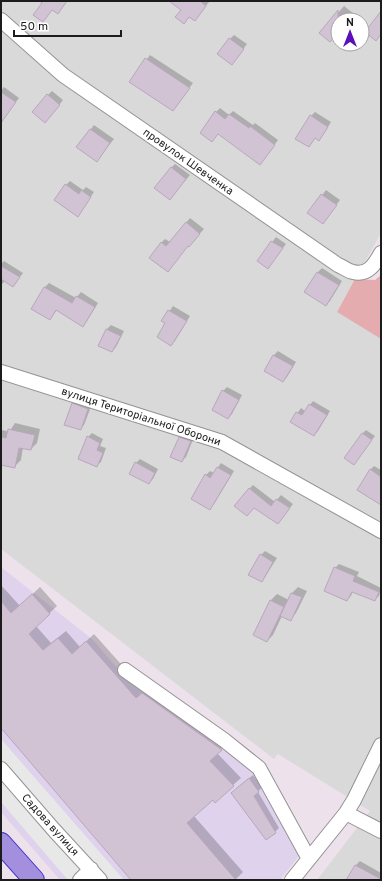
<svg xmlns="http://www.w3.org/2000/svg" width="382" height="881" font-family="Overpass,sans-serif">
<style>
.residential{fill:#d9d9da;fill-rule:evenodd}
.commercial{fill:#dfd2ed}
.grass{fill:#e4acae}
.parking{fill:#e8e8e8}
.shadow{fill:#0003}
.building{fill:#d1c3d3;stroke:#baa6bd}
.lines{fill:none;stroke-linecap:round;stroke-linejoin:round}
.minor-casing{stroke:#939393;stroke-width:16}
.highway-casing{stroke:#4131c9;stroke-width:22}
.minor{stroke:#fff;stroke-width:14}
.highway{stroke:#a48fdf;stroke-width:20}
.labels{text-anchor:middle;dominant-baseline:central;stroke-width:3;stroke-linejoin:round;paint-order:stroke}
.street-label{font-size:11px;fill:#1c1c1c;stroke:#fff}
</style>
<rect width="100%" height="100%" fill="#ede2eb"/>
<path class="residential" d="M1 1H381V233L337 312 381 339V880H317L370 811 278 754 274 759 1 549ZM338 20H362V44H338Z"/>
<path class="commercial" d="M1 567 92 639 118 669 127 677 221 743 256 773 302 852 280 880H60L1 812Z"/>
<path class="grass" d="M381 275V339L337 312 355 279 375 280Z"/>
<path class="parking" d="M1 739 124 880H68L1 802Z"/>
<path class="shadow" d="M181 1H209V2L199 15 190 16 184 23Z
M344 6 354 14 349 20H338V33L330 41 320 33Z
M234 35 247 44 232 64 230 39Z
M150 55 193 83 173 110 130 82Z
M4 87 19 98 3 119 1 118V91Z
M52 91 63 100 49 118 48 95Z
M220 108 229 115 233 111 253 125 255 123 278 140 264 159 219 133 212 141 216 112Z
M315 112 331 122 323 135 319 139 315 137 309 146 311 116Z
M94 125 114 139 97 160 78 146Z
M175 164 190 175 173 195 171 168Z
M70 181 83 190 86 187 94 192 81 211 66 185Z
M326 190 340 200 323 223 309 213Z
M190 218 204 229 193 241 188 245 168 271 161 243 165 239 170 242Z
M276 237 286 244 268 268 258 261Z
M4 261 23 273 13 286 5 281 1 285V264Z
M322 268 342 281 330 301 326 305 305 292 318 272Z
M49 283 76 298 81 292 98 303 87 321 83 325 57 310 50 319 33 309 45 287Z
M173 306 190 316 175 341 171 345 167 323 163 321Z
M111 325 124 331 116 347 112 351 99 345 107 329Z
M278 351 296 362 287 377 283 381 265 370 274 355Z
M227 387 242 395 232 414 228 418 223 391Z
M77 400 92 404 84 425 80 429 73 404Z
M313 401 330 411 318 431 314 435 292 421 301 408 305 411Z
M15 423 40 429 37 443 31 449 23 447 21 460 15 466 1 464V432L3 430 9 432Z
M366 430 375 436 354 463 362 434Z
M92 433 103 439 100 446 106 448 101 462 96 466 79 458 88 437Z
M184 434 194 437 186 457 182 461 180 438Z
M140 459 158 469 153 479 149 483 136 463Z
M221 463 234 471 214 504 210 508 206 475 210 471 214 473Z
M374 466 381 470V499L370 470Z
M253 485 275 502 281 495 293 504 281 519 249 489Z
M265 551 277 558 265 577 261 581V555Z
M339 564 359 572 357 576 381 588 379 596 374 600 353 591 351 596 347 600 335 568Z
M1 585 20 606 40 587 57 606 36 626 51 643 66 631 80 647 94 634 145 691 229 741 217 753 241 778 233 785 213 799 194 816 243 872 235 880H133L1 726Z
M298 587 307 591 296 613 290 620 282 616 273 635 267 641 254 635 271 600 277 594 289 600 292 593Z
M253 775 262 787 258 792 279 828 275 832 236 789Z
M360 861 381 873V880L348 879 356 865Z"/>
<path class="building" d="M39 1H67L58 14 52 10 43 22 33 15 42 3Z
M169 1H201V2L206 6 195 21 189 17 184 24 175 17 181 10Z
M338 10V33L330 42 319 33Z
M381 11V34L376 41 365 32Z
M229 38 244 49 232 65 217 54Z
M145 58 190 88 173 111 129 82Z
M1 92 16 102 1 123Z
M47 94 60 105 45 123 32 112Z
M215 111 225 119 229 114 249 128 250 126 275 145 260 165 218 134 212 142 200 133Z
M310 115 328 127 319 141 315 138 309 147 295 139Z
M90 129 110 143 97 162 76 147Z
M171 167 186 179 170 200 154 188Z
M65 184 79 194 81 190 91 197 78 217 54 200Z
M321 194 337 205 323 224 307 213Z
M186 222 200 234 189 247 188 246 168 272 149 258 161 242 166 246Z
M271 241 283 248 268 269 257 261Z
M1 266 20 277 13 287 1 279Z
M317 272 339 285 326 306 304 292Z
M44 287 72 303 76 296 95 307 83 327 56 310 50 320 31 309Z
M168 310 187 321 171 346 157 337 165 323 161 321Z
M106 329 121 336 112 352 98 346Z
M273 355 293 366 283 382 264 371Z
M222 390 239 400 228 419 212 410Z
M72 403 88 409 81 430 64 425Z
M309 404 327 415 314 436 290 422 296 412 302 415Z
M8 429 35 435 31 450 19 448 15 468 1 465V437L6 438Z
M362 433 372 440 354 465 344 458Z
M87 436 100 443 97 450 103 453 97 467 78 459Z
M179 437 191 441 182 462 170 457Z
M135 462 155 473 149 484 129 474Z
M217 467 231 475 210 510 191 499 205 474 210 478Z
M370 469 381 477V505L357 490Z
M249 488 271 506 276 499 290 508 278 524 254 508 247 516 234 506Z
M260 554 273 562 262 582 248 575Z
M334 567 355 576 353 581 379 592 375 601 352 592 347 601 324 591Z
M291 593 302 597 291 621 280 616Z
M32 594 50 614 29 634 43 650 58 638 72 654 86 641 136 698 142 693 222 750 210 761 234 786 215 803 213 800 187 823 236 880H131L1 728V601L11 613Z
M270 600 284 607 267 642 253 635Z
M249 778 259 792 254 796 276 833 266 840 231 793Z
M355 865 381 879V880H346Z"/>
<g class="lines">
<g class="minor-casing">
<path id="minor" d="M1 20 63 75 338 265C343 267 348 271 353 272 368 276 375 264 381 253
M1 372 222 442 381 531
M125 670 224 740 259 768 309 859
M1 769 54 830 100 880
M346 813 381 831
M80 880 91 869
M292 880 346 813 354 800 381 745"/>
</g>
<g class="highway-casing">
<path id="highway" d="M1 843 34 880"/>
</g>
<use href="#minor" class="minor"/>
<use href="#highway" class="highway"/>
</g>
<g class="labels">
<g class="street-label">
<text transform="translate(188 162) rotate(35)">провулок Шевченка</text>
<text transform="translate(141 417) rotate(18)">вулиця Територіальної Оборони</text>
<text transform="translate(50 825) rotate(48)">Садова вулиця</text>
</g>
</g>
<rect width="382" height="881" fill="none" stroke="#1c1c1c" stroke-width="4"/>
<g transform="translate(350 32)"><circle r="19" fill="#ffffff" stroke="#a4a4a4"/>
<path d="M0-3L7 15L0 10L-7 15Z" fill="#5b0fb9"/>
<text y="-6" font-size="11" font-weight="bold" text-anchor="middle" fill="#1c1c1c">N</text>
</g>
<path d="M14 30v6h107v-6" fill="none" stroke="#1c1c1c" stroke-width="2"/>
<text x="20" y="30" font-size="12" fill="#1c1c1c" stroke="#ffffff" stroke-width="3" paint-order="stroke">50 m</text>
</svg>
